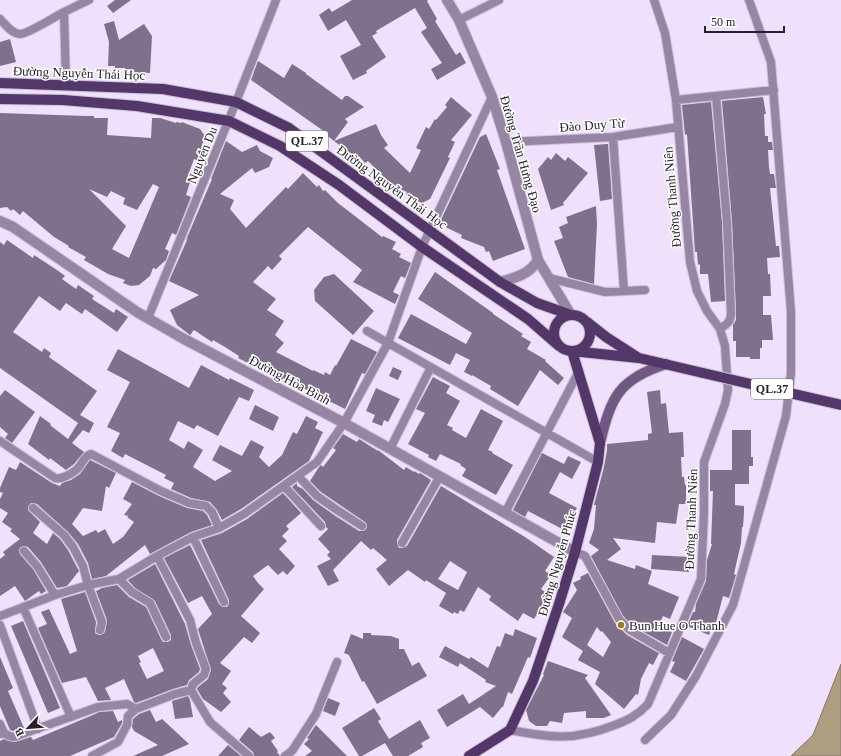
<svg xmlns="http://www.w3.org/2000/svg" width="841" height="756" font-family="'Times New Roman',serif">
<style>
.water{fill:#ad9e82;stroke:#857868}
.building{fill:#7f718b;fill-rule:evenodd}
.lines{fill:none;stroke-linecap:round;stroke-linejoin:round}
.minor-casing{stroke:#cbbed6;stroke-width:10}
.tertiary-casing{stroke:#cbbed6;stroke-width:12}
.secondary-casing{stroke:#cbbed6;stroke-width:12}
.primary-casing{stroke:#cbbed6;stroke-width:12}
.minor{stroke:#9686a3;stroke-width:8}
.tertiary{stroke:#9686a3;stroke-width:10}
.secondary{stroke:#6f5882;stroke-width:10}
.primary{stroke:#543769;stroke-width:10}
.primary-bridge-casing{stroke:#cbbed6;stroke-width:12;stroke-linecap:butt}
.primary-bridge{stroke:#543769;stroke-width:10}
.poi-dot{fill:#9e7a26;stroke:#fff;stroke-width:1.5}
.labels{text-anchor:middle;dominant-baseline:central;stroke-width:3;stroke-linejoin:round;paint-order:stroke}
.shield{fill:#fff;stroke:#68646c;stroke-width:1}
.shield-label{font-size:12px;font-weight:bold;fill:#27212d}
.street-label{font-size:13px;fill:#27212d;stroke:#fff}
.poi-label{font-size:13px;fill:#27212d;stroke:#fff;text-anchor:start}
</style>
<rect width="100%" height="100%" fill="#efe0fb"/>
<path class="water" d="M841 664V756H791L813 735Z"/>
<path class="building" d="M115 0H131L113 13 107 6Z
M352 0H428L427 1 437 19 435 21 456 55 460 52 466 63 437 80 431 69 442 63 421 32 427 28 415 8 376 31 377 33 372 36 386 57 366 71 367 73 353 80 340 56 361 45 346 20 328 31 319 15 329 8 332 12Z
M114 21 119 40 144 24 152 36 150 73 125 72V68H115V66H108L109 42 104 24Z
M10 39 16 62 0 66V42Z
M258 61 284 78 292 64 306 73V74L342 100 345 96H348L364 107 345 119 348 122 334 141 324 133 325 132 251 80Z
M451 97 472 115 451 140 455 142 448 157 450 158 430 199 422 203 406 195 407 192 393 186 368 161 365 163 359 156 357 158 334 141 376 124 381 135 388 145 384 148 410 173 421 150 416 148 426 127 429 129 435 119 436 120 447 107 445 105Z
M763 97 766 114H764L765 136H768V142H772L773 150H768L769 167 770 174H774L776 188H770L776 246H779L780 257 767 258 768 274H770L771 296H763V315H771L773 340H762V348H760V359H750V357H736V341H733V325L736 320V313L732 222 722 101Z
M711 102 722 222 725 301 711 302 708 274H700V264L698 265 697 252H695L687 134 685 135 682 105Z
M0 113 85 116H94V118H108L107 135 151 138 152 118H160L176 123V122L181 123 182 122 200 129 205 136 197 160 194 159 187 178 191 179 186 195 191 197 176 235 172 233 165 249 169 251 166 260 156 269 153 268 150 276 139 285 131 286 123 283 125 280 108 274 84 260 86 257 68 247 69 246 54 237 23 211 20 215 13 209 11 211 7 207 0 208ZM153 184 159 187 129 258 112 249 126 226 89 189 107 197 111 191 125 198 123 204 137 210Z
M486 134 500 169 497 170 525 249 493 261 489 251 486 252 484 247 461 238 462 235 439 224 480 137Z
M226 141 242 152 257 145 260 151 273 158 269 167 255 173 252 168 220 194 234 200 230 209 246 228 286 187 288 189 303 173 317 187 319 185 323 191 325 190 338 203 382 237 383 236 396 242 392 249 401 254 399 257 411 263 405 278 401 276 393 292 399 295 395 304 353 282 362 270 308 227 279 256 282 259 272 270 268 266 253 282 276 299 267 310 284 321 275 335 284 343 276 352 313 371V370L324 375 325 372 330 375 335 365 336 366 351 339 377 352 365 374 362 373 345 409 283 378 282 380 238 358 239 356 225 347 213 340 212 342 194 330 190 335 177 325 170 310 199 295 169 281 187 240 188 238 186 240 212 179H211Z
M608 144 612 199 600 201 594 145Z
M556 153 565 161 568 157 588 173 563 203 564 205 551 210 538 169 548 157 551 160Z
M596 206 597 224 594 284 568 277 554 241 563 238 559 227 568 223 566 217Z
M7 240 33 258 34 255 57 270 65 276 62 279 76 289 78 285 94 296 92 299 114 313 116 309 128 317 117 332 85 309 82 314 66 303 60 311 39 296 13 332 42 352 44 348 51 353 49 357 97 391 80 415 94 423 89 433 83 430 72 443 84 452 74 464 66 470 50 458 49 460 28 444 40 416 51 424 50 425 68 439 78 423 0 368V242L4 245Z
M435 272 493 313V314L523 334 521 336 531 342 527 349 546 360 545 361 564 378 558 385 540 370 518 406 490 389 491 386 472 375V376L464 372 470 360 456 353 450 365 398 338 411 314 466 344 472 333 418 299Z
M334 274 374 311 353 335 315 301 314 290 324 277Z
M118 349 189 388 201 365 229 380 230 378 254 390 249 401 239 397 218 436 197 425 194 429 178 421 169 440 184 449 188 441 203 450 193 467 215 481 232 471 212 460 220 445 242 456 251 440 264 447 259 457 269 467 282 455 293 432 297 434 306 416 318 422 315 428 323 432 309 461 241 509 222 520 217 510 210 502 191 498 171 489 174 483 164 478 166 475 125 454 123 458 111 451 120 433 107 427 130 382 107 370Z
M393 367 402 371 398 380 389 376Z
M433 377 450 386 446 393 460 401 447 425 453 428 452 430 466 438 481 409 503 421 488 450 493 452 492 453 513 465 496 495 462 476 466 469 460 465 461 464 440 454 436 461 428 457 429 455 408 444 425 413 416 409Z
M376 388 400 399 388 422 384 420 382 426 372 422 375 415 366 411Z
M5 390 35 412 12 443 5 438 8 434 0 427V396Z
M660 390 661 404 666 403 669 433 683 432 684 457H681L682 477H684L685 485H686V504H679L676 524 657 522 655 543 613 538 621 549 607 560 635 569 636 565 652 571 648 584 679 597 670 619 663 616 659 625 672 632 667 645 633 626 623 616 591 556 599 550 589 543 594 529 596 505H594L604 467 607 450V444L648 440V434L652 433 647 392Z
M255 405 279 417 273 431 249 419Z
M732 430H751V457H753V466H749V484H735V505L744 506V513L743 527H742L741 543 734 574 736 575 729 598 723 596 716 623 714 622 709 635 687 626 693 612H695L696 604 706 581 707 560 712 544H711L713 491H710V470H732Z
M343 434 357 442 359 439 378 451V450L404 470 406 467 414 472V471L419 474 420 473 431 480 397 540V543L399 548H402L407 546 441 486 525 537 554 557 545 571 551 575 541 589 549 595 534 619 523 613 518 621 489 600 491 596 478 587 464 612 460 610 458 614 454 612 453 614 439 606 446 593 426 580 425 582 408 570 389 586 376 569 387 560 373 548 371 550 361 541 333 570 339 581 328 586 317 566 331 559 327 555 330 552 318 539 328 529 326 527 325 522 292 487 297 483V486L303 489 313 500 334 515 359 531H364L366 529 367 526 365 522 321 492 310 481 319 467 321 465 323 467 336 450 333 448ZM450 561 467 572 458 590 438 579Z
M542 453 564 464 568 456 581 462 572 479 560 472 549 493 577 508 569 523 571 524 566 531 528 511 525 517 513 510Z
M90 460 116 473 109 488 106 486 102 511 83 508 72 524 83 536 96 530 98 533 105 529 113 544 123 537 134 522 127 517 129 516 124 515 132 504 123 499 132 482 159 496 187 508 203 511 207 515 212 525 191 532 150 554 145 545 106 576 92 579 88 563 78 544 68 532 37 504 31 503 28 507V510L40 522 33 533 47 544 53 533 60 539 68 550 79 571 67 586 57 588 41 562 28 547 23 546 19 550 20 554 33 569 46 591 41 594 39 591 25 601 15 586 0 596V559L5 555 3 552 20 539 10 531 12 529 2 522 8 513 0 508V499L3 493 0 492V488L9 467 16 470 20 462 52 483 60 486 62 483 71 480 80 474Z
M283 493 301 513 286 526 289 529 282 536 287 541 279 549 295 566 287 575 283 571 278 575 268 565 253 576 258 583 264 589 241 616 260 633 252 643 244 637 220 663 231 671 222 684 227 688 223 693 231 702 221 712 203 699 197 689 198 687 208 679 211 670 198 629 212 614 202 596 188 603 164 558 190 545 219 604 223 607H227L229 603V600L201 540 222 533 247 519Z
M652 555 690 557 689 572 651 569Z
M155 564 185 624 191 645 200 669 199 672 189 680 187 685 173 689 136 703 134 702 124 679 105 688 111 700 98 701 86 677 62 683 38 628 47 624 41 612 49 609 70 654 77 651 61 599 85 592 96 622 95 632 96 634 101 635 105 632 107 620 96 591 102 588 117 585 129 597 146 607 161 639 163 642H168L171 640V635L155 601 135 588 128 580ZM153 648 164 671 147 679 139 663 141 662 138 656Z
M588 573 615 623 627 635 662 655 659 653 653 665 649 663 641 679 638 695 636 694 624 709 595 684 600 672 578 660 583 651 562 637 572 618 563 612 577 590 573 583 581 579 580 577ZM597 627 601 632 602 631 611 642 603 657 587 645Z
M23 621 60 708 48 713 11 626Z
M515 629 537 638 530 658 528 657 512 694 508 692 503 707H502L493 718 480 707 447 727 437 710 463 694 469 704 496 686 485 682 486 680 460 663 458 667 439 657 445 646 469 659 471 657 488 668 497 646 500 647 505 633 513 636Z
M363 633H371V635L391 636 399 639V649H404L412 666 419 662 427 676 377 704 364 681 362 682 349 655 344 653 351 634 363 639Z
M682 637 704 649 686 681 670 672 675 662 672 661Z
M0 657 13 688 8 691 24 728 14 731 10 730 0 706Z
M548 661 588 675 585 678 611 715 604 718H586V711L564 713 562 723 550 721 547 726H536L529 721 526 710 544 675 543 674Z
M188 696 190 700 193 717 175 719 172 701Z
M328 698 340 703 335 716 323 711Z
M374 708 381 719 378 721 389 739 420 720 430 738 421 743 423 747 408 756H393L385 743 362 756H359L342 728Z
M150 710 156 722 162 719 189 744 162 756H133L158 745 134 731 132 727 133 719 139 714Z
M113 711 118 722 122 720V723L114 737 70 756H0V741L4 739 15 742 31 737 33 740 93 715 99 712Z
M316 725 327 736 326 737 327 736 347 756H305L312 751 304 744 309 739 307 738Z
M249 727 261 737 270 732 275 738 271 741 278 751 277 752 280 756H254L253 752 239 740Z
M228 745 241 756H218Z"/>
<g class="lines">
<g class="minor-casing">
<path id="minor" d="M0 19C5 24 12 34 20 34 28 34 56 16 64 12
M459 20 499 0
M66 85 64 12 89 0
M716 96 727 222 731 313C731 322 727 324 720 329
M676 100 774 90
M613 137 624 291
M506 142 613 137 678 127
M549 278 605 292 645 290
M148 318 236 102 276 0
M367 331 598 462
M0 441 55 478C61 480 71 474 76 470 82 466 83 456 91 454L161 491 189 503 206 506 212 512 219 528
M390 449 431 367
M298 476 317 496 337 510 362 526
M284 486 321 526
M33 508 64 535 73 547 83 566 88 585 102 622 100 630
M505 513 579 371
M193 537 224 602
M402 543 440 476
M24 551 37 566 55 595
M575 552 585 556 619 619 630 630 669 653
M157 556 190 620 196 643 206 669 204 675 193 684 191 690
M119 579 132 592 150 603 166 637
M23 607 71 717
M0 616 55 595 88 585 119 579 157 556 193 537 219 528 244 514 317 462 344 423 388 343 422 247 492 97
M0 625 38 729
M0 724 4 733
M510 730C552 738 574 741 615 725 628 720 638 715 648 704L701 579 704 513V462L725 404 728 390 725 346 720 329 707 311 697 291 690 262 676 100 665 33 654 0
M0 734 4 733 9 736 14 737 98 707 127 704 136 709 175 694 191 690 210 722 249 756
M645 740 671 715 696 676 733 605 786 416 791 373V312L771 62 749 0
M92 756 118 742 127 725 128 716 136 709
M285 756 292 751 316 714 337 662"/>
</g>
<g class="tertiary-casing">
<path id="tertiary" d="M447 0 459 20 492 97 506 142 538 260 571 315
M0 221 13 227 137 312 184 339 344 423 575 552
M500 282C515 278 530 274 538 260"/>
</g>
<g class="secondary-casing">
<path id="secondary" d="M600 443C611 397 619 379 666 364"/>
</g>
<g class="primary-casing">
<path id="primary" d="M0 83 163 89 236 102 289 128 500 282 537 303 571 315
M0 99 63 100 137 106 229 121 280 146 339 185 422 247 528 319 559 346
M554 333a18 18 0 1 1 36 0a18 18 0 1 1-36 0Z
M587 322 606 337 637 357
M469 756 510 730 533 681 559 604 575 552 598 462 600 443 572 351 639 358 703 373"/>
</g>
<use href="#minor" class="minor"/>
<use href="#tertiary" class="tertiary"/>
<use href="#secondary" class="secondary"/>
<use href="#primary" class="primary"/>
<g class="primary-bridge-casing">
<path id="primary-bridge" d="M703 373 841 405"/>
</g>
<use href="#primary-bridge" class="primary-bridge"/>
</g>
<circle class="poi-dot" cx="621" cy="625" r="4"/>
<g class="labels">
<g class="shield">
<rect x="286" y="131" width="42" height="20" rx="3"/>
<rect x="751" y="379" width="42" height="20" rx="3"/>
</g>
<g class="shield-label">
<text x="307" y="141">QL.37</text>
<text x="772" y="389">QL.37</text>
</g>
<g class="street-label">
<text transform="translate(79 73) rotate(2)">Đường Nguyễn Thái Học</text>
<text transform="translate(592 125) rotate(-4)">Đào Duy Từ</text>
<text transform="translate(521 154) rotate(74)">Đường Trần Hưng Đạo</text>
<text transform="translate(202 155) rotate(-68)">Nguyễn Du</text>
<text transform="translate(392 187) rotate(36)">Đường Nguyễn Thái Học</text>
<text transform="translate(672 197) rotate(-95)">Đường Thanh Niên</text>
<text transform="translate(290 380) rotate(28)">Đường Hòa Bình</text>
<text transform="translate(691 519) rotate(-88)">Đường Thanh Niên</text>
<text transform="translate(557 563) rotate(-74)">Đường Nguyễn Phúc</text>
</g>
<g class="poi-label">
<text x="629" y="625">Bun Hue O Thanh</text>
</g>
</g>
<g transform="translate(28 728) rotate(244)" stroke="#ffffff" stroke-width="3" paint-order="stroke">
<path d="M0-3L7 15L0 10L-7 15Z" fill="#27212d"/>
<text y="-6" font-size="11" font-weight="bold" text-anchor="middle" fill="#27212d">B</text>
</g>
<path d="M705 26v6h79v-6" fill="none" stroke="#27212d" stroke-width="2"/>
<text x="711" y="26" font-size="12" fill="#27212d" stroke="#ffffff" stroke-width="3" paint-order="stroke">50 m</text>
</svg>
